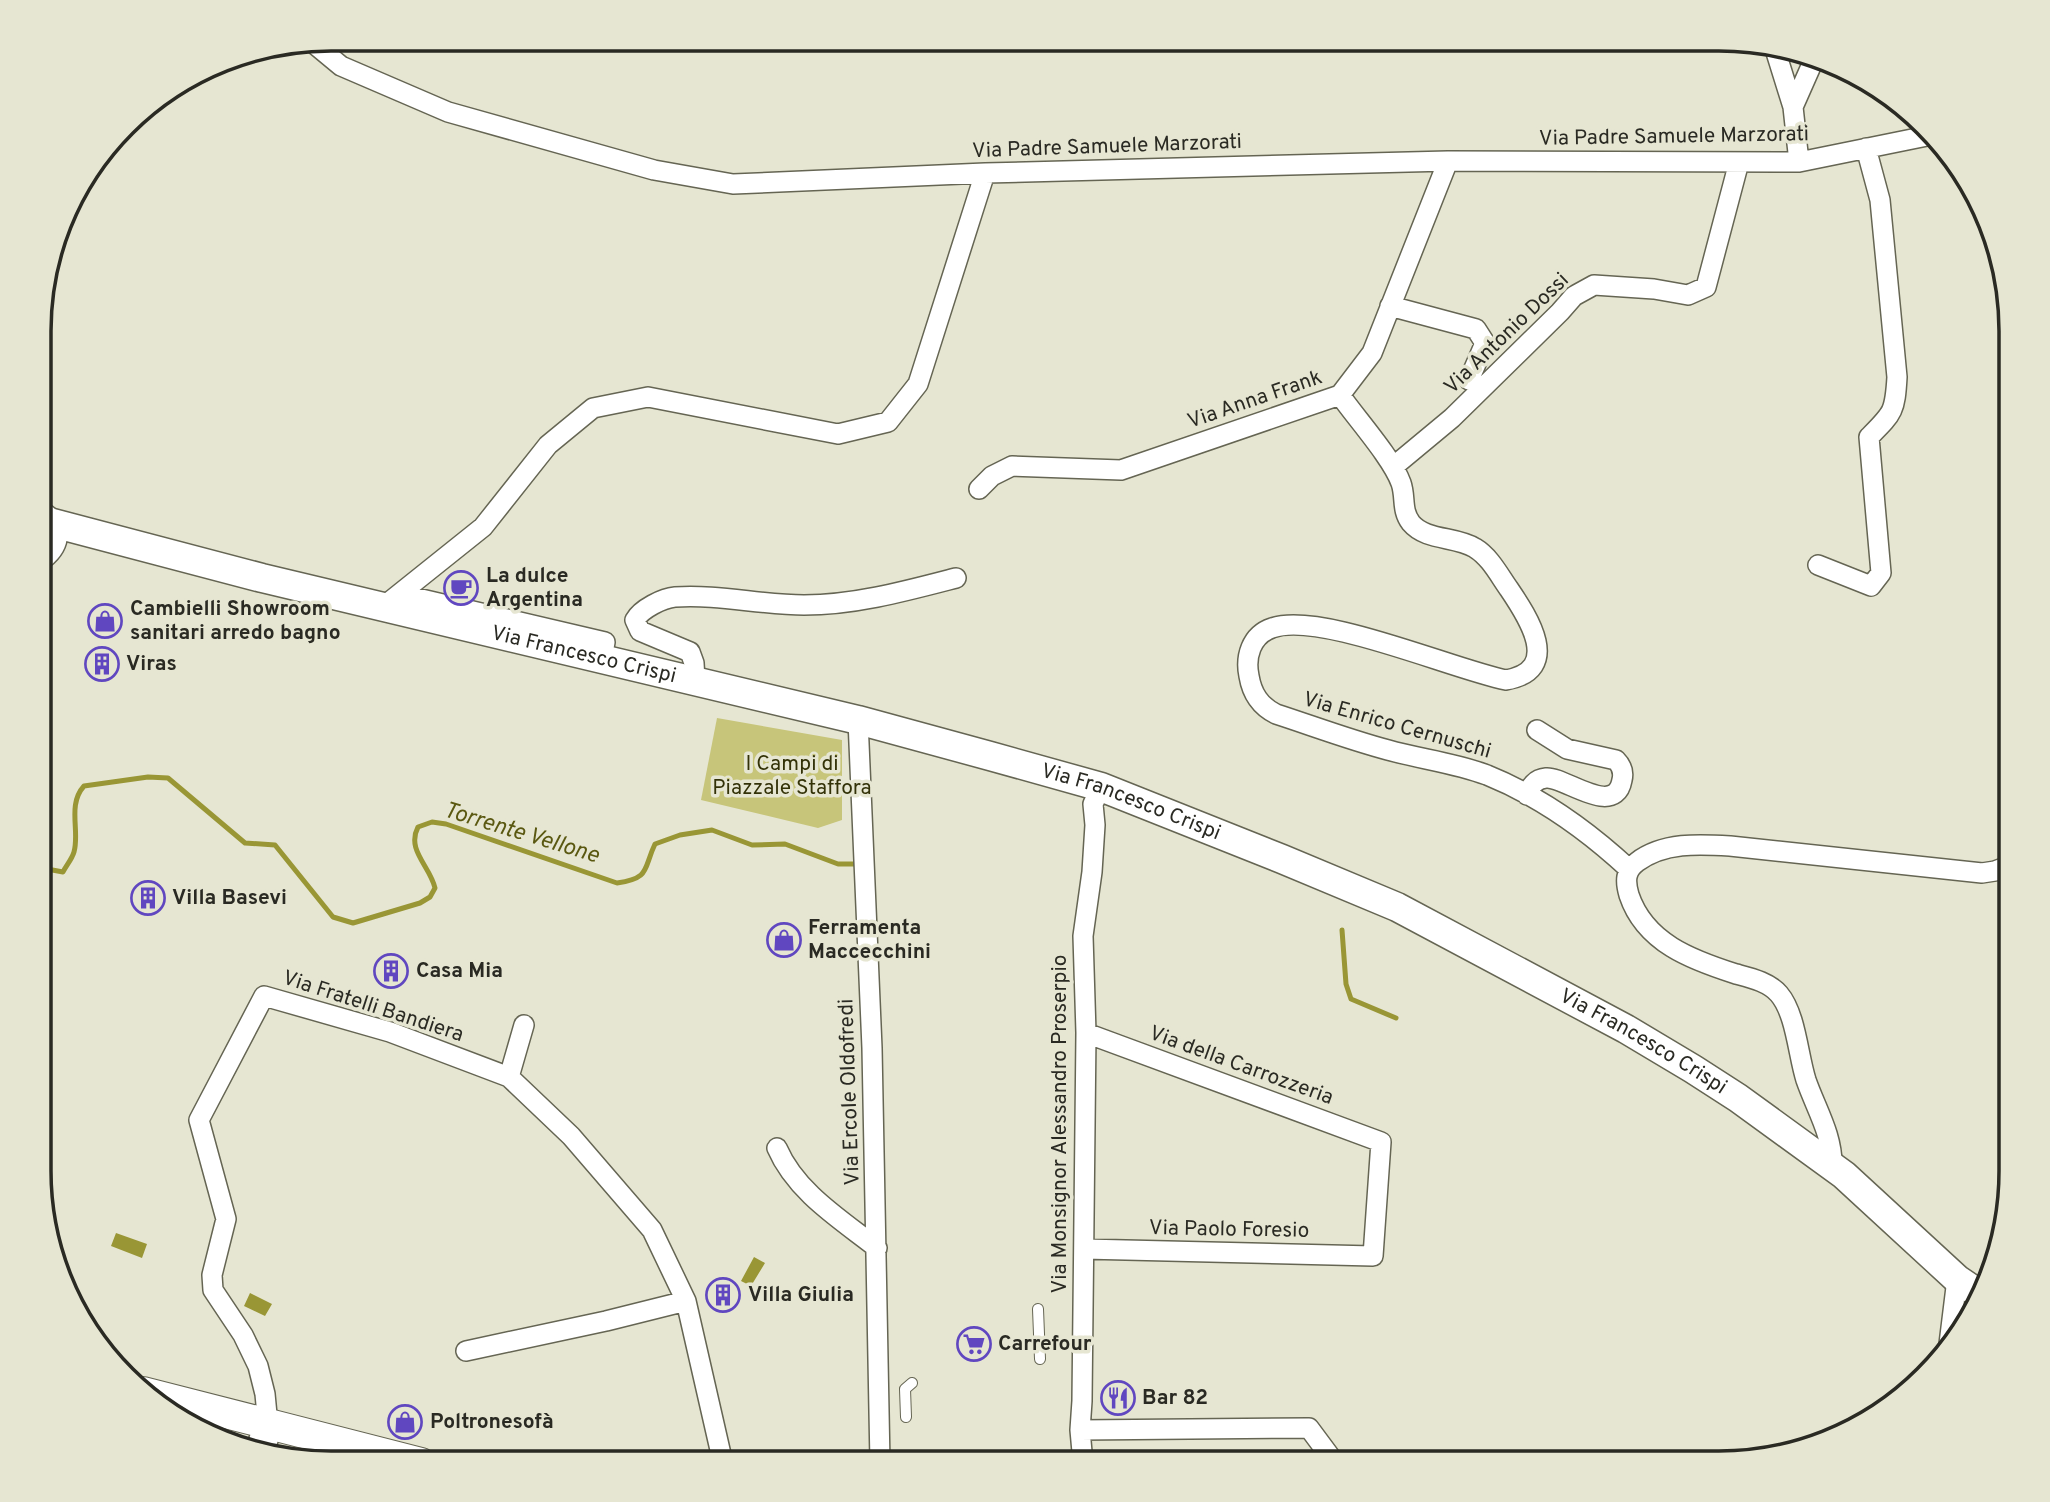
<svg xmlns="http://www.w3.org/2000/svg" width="2050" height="1502" font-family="Overpass,sans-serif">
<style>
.green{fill:#c7c57a}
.water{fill:#999635}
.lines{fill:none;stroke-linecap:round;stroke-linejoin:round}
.stream{stroke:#999635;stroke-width:5}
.lane-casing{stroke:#656553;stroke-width:12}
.street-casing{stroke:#656553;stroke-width:22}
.secondary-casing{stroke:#656553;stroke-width:31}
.primary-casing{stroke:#656553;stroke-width:32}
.lane{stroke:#fff;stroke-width:10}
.street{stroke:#fff;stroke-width:19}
.secondary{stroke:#fff;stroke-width:28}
.primary{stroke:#fff;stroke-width:30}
.labels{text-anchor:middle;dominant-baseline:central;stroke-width:7;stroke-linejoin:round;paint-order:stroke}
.street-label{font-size:21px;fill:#2a2a23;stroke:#e6e6d2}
.poi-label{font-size:21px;font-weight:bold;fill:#2a2a23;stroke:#e6e6d2;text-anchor:start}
.park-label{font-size:21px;fill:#333208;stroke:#e6e6d2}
.water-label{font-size:23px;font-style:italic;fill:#5a5811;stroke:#e6e6d2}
.rim{fill:none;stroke:#2a2a23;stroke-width:3.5}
</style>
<rect width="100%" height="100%" fill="#e6e6d2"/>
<path class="green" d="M717 718 842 740V820L818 828 701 800Z"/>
<path class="water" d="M116 1233 147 1244 142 1258 111 1246Z
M754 1257 765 1263 751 1286 741 1281Z
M250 1293 272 1304 265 1316 244 1306Z"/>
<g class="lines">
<path class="stream" d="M41 858 47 869 63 872C66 866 72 859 74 852 80 831 67 805 84 786L148 777 168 778 245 843 275 845 333 917 353 923 420 903 430 897 435 888C430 866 406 850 418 827L432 822 446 824 617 883C651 878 643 869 655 844L680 835 712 830 752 845 785 844 838 864H854
M1342 930 1346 984 1351 999 1396 1018"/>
<g class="lane-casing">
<path id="lane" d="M1038 1309 1040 1359
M906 1417 905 1389 912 1383"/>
</g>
<g class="street-casing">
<path id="street" d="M312 42 341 66 448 112 654 170 733 184 985 173 1448 161 1799 162 1927 136
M1774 46 1793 107
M1799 162 1793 107 1816 55
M1390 306 1476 329 1485 343 1469 380
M1340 395C1356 418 1392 458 1401 483 1406 497 1401 510 1411 523 1426 541 1456 536 1475 548 1490 557 1499 575 1509 589 1528 617 1563 670 1506 680 1452 669 1319 611 1272 628 1251 635 1245 657 1249 676 1252 694 1260 706 1276 714 1313 726 1350 740 1388 750 1420 759 1455 763 1487 775 1539 796 1588 831 1629 869
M1393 467 1452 418 1560 312 1574 296 1594 285 1654 289 1688 295 1706 287 1739 162
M979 489 992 476 1012 466 1121 470 1340 395 1372 353 1448 161
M1818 565 1871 586 1881 573 1869 437C1893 413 1895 412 1897 377L1880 200 1866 148
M400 594 605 642 602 659
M383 607 483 527 548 445 593 408 648 397 838 434 888 422 918 384 985 173
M695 680 694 663 690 652 640 631 635 620C641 609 663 598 675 597 718 594 761 605 804 605 855 605 906 591 956 578
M858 720 872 1048 880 1463
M1527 795C1531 786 1535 779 1546 778 1564 776 1615 819 1622 780 1624 772 1621 765 1616 760L1567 749 1537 730
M509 1077 524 1025
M777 1148C796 1192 840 1219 877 1248
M1832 1167C1833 1135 1816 1109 1806 1080 1798 1055 1796 1014 1779 994 1769 982 1751 978 1736 974 1692 960 1645 943 1629 895 1625 881 1625 871 1637 862 1663 842 1699 844 1730 846L1982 873 1995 871 2011 865
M1084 1249 1373 1256 1381 1142 1086 1033
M466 1351 606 1321 686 1301
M1948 1352 1957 1279
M191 1425 215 1411
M268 1425 265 1394 258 1366 243 1335 213 1290 212 1275 226 1219 199 1120 264 996 390 1032 509 1077 571 1136 652 1230 686 1301 723 1463
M1080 1430 1309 1428 1335 1463
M1083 1463 1080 1430 1082 1401 1086 1033 1083 936 1092 872 1095 825 1093 804 1101 787"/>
</g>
<g class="secondary-casing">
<g id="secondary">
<path d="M41 516C58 527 56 543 41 555"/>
<path id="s1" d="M49 522 262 578 858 720 990 756 1101 787 1282 859 1397 907 1626 1029 1693 1069 1738 1098 1844 1175 1957 1279 1982 1296"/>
<path d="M260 1451 268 1425"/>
</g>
</g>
<g class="primary-casing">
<path id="primary" d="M143 1392 421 1463"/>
</g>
<use href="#lane" class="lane"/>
<use href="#street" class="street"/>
<use href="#secondary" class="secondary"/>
<use href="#primary" class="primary"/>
</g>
<defs>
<g id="cafe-ring" transform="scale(1.75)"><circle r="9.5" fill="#e6e6d2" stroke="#6047c0" stroke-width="1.5"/><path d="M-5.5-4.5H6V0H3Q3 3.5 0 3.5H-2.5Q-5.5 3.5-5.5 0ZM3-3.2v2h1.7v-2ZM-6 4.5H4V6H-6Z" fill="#6047c0"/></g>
<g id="shop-ring" transform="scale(1.75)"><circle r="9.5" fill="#e6e6d2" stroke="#6047c0" stroke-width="1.5"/><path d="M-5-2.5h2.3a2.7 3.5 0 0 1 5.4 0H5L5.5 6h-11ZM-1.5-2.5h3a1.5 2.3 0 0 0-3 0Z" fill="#6047c0"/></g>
<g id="building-ring" transform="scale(1.75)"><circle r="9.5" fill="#e6e6d2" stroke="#6047c0" stroke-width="1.5"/><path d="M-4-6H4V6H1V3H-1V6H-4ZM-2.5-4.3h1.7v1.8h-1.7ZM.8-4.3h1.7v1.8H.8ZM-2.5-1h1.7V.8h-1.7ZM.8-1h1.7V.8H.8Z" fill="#6047c0"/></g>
<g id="supermarket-ring" transform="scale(1.75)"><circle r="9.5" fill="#e6e6d2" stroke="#6047c0" stroke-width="1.5"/><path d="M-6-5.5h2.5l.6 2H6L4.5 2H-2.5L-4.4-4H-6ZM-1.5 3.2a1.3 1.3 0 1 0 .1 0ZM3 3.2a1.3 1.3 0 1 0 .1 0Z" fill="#6047c0"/></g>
<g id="restaurant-ring" transform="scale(1.75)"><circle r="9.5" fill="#e6e6d2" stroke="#6047c0" stroke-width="1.5"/><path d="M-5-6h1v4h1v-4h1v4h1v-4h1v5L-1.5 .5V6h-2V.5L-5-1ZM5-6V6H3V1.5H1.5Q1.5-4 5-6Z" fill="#6047c0"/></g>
</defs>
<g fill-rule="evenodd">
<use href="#cafe-ring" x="461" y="588"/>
<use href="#shop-ring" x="105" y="621"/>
<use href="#building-ring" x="102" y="664"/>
<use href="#building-ring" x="148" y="898"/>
<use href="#shop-ring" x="784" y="940"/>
<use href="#building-ring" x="391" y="971"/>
<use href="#building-ring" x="723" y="1295"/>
<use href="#supermarket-ring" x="974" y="1344"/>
<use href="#restaurant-ring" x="1118" y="1398"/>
<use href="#shop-ring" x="405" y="1422"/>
</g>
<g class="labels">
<g class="street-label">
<text transform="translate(1674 137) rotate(-1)">Via Padre Samuele Marzorati</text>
<text transform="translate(1107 147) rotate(-2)">Via Padre Samuele Marzorati</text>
<text transform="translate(1507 334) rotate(-44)">Via Antonio Dossi</text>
<text transform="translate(1255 400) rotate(-19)">Via Anna Frank</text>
<text stroke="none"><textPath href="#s1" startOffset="551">Via Francesco Crispi</textPath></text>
<text transform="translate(1397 726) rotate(16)">Via Enrico Cernuschi</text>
<text stroke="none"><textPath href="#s1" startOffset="1118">Via Francesco Crispi</textPath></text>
<text transform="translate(373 1007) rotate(18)">Via Fratelli Bandiera</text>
<text stroke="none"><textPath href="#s1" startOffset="1685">Via Francesco Crispi</textPath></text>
<text transform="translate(1241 1066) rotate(20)">Via della Carrozzeria</text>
<text transform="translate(850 1092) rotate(-92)">Via Ercole Oldofredi</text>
<text transform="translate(1060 1124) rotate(-90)">Via Monsignor Alessandro Proserpio</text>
<text transform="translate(1229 1230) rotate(1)">Via Paolo Foresio</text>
</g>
<g class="poi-label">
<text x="486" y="576">La dulce<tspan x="486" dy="24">Argentina</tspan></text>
<text x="130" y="609">Cambielli Showroom<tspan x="130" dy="24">sanitari arredo bagno</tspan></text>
<text x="126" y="664">Viras</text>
<text x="172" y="898">Villa Basevi</text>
<text x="808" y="928">Ferramenta<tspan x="808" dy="24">Maccecchini</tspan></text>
<text x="416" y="971">Casa Mia</text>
<text x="748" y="1295">Villa Giulia</text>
<text x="998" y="1344">Carrefour</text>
<text x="1142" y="1398">Bar 82</text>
<text x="430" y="1422">Poltronesofà</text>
</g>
<g class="park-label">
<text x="792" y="764">I Campi di<tspan x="792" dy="24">Piazzale Staffora</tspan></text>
</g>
<g class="water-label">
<text transform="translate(521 834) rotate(17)">Torrente Vellone</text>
</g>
</g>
<path d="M0 0H2050V1502H0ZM331 51H1719A280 280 0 0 1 1999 331V1171A280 280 0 0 1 1719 1451H331A280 280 0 0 1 51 1171V331A280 280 0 0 1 331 51Z" fill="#e6e6d2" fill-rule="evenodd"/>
<path class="rim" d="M331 51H1719A280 280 0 0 1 1999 331V1171A280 280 0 0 1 1719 1451H331A280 280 0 0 1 51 1171V331A280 280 0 0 1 331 51Z"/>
</svg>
